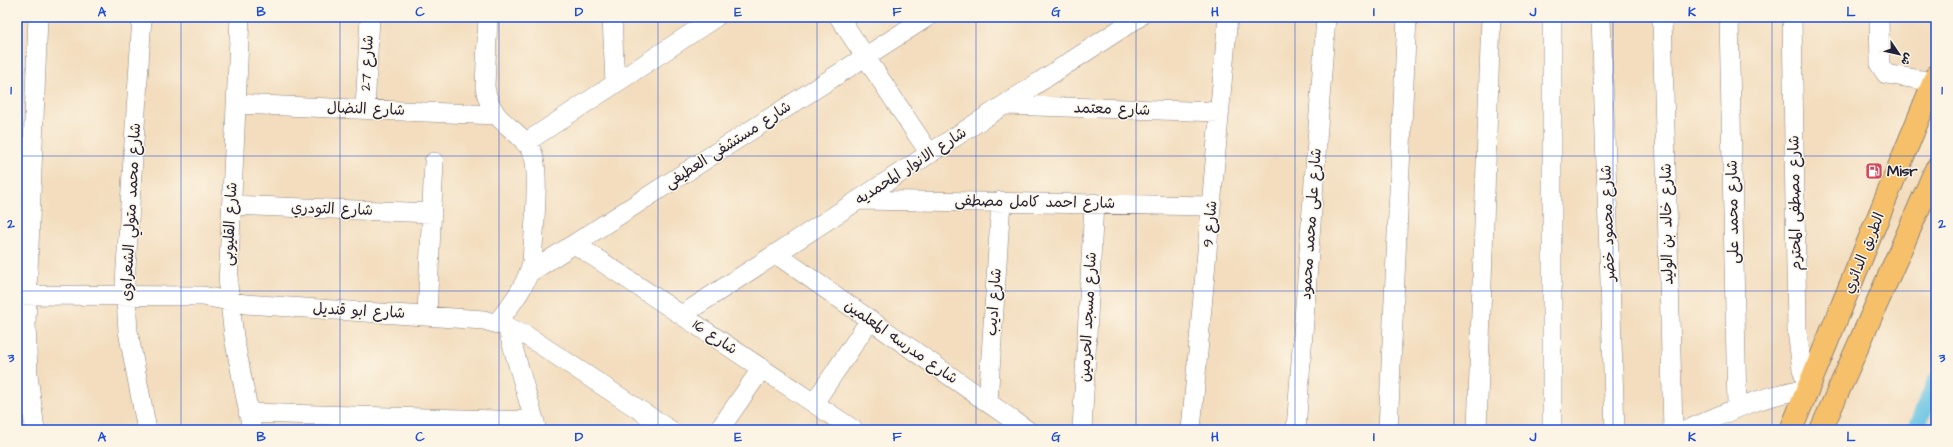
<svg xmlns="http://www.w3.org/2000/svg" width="1953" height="447" font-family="'Architects Daughter','Playpen Sans Arabic',sans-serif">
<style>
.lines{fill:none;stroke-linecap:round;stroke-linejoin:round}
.canal{stroke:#66c3e4;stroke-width:17}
.minor-casing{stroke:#8a807c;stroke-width:20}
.trunk-casing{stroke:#8a807c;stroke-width:24}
.minor{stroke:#fff;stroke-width:19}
.trunk{stroke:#f6c06b;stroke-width:22}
.grid{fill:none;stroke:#1d4ed8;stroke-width:1;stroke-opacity:0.55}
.labels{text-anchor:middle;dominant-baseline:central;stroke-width:3;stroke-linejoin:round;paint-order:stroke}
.street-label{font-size:15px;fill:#22223b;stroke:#fcf5e5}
.poi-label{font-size:15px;font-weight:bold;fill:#22223b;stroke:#fcf5e5;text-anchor:start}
.neatline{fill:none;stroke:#1d4ed8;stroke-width:1.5}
.grid-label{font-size:13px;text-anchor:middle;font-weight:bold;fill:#1d4ed8}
</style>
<rect width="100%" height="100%" fill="#fcf5e5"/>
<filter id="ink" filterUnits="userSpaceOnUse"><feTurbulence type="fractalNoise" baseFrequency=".025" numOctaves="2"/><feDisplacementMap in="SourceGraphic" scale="8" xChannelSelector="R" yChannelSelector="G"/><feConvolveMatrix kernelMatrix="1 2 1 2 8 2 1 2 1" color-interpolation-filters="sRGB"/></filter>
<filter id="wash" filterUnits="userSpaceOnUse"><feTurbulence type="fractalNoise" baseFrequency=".012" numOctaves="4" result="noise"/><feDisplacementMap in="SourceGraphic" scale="16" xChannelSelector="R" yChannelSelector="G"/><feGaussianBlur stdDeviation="0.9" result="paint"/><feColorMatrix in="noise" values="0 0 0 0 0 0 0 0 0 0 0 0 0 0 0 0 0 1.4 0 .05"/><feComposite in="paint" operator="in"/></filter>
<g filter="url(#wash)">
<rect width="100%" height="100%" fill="#f3ddbe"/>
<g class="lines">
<path class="canal" d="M1915 430 1936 380"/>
</g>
</g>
<g filter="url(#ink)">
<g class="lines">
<g class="minor-casing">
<path id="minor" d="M142 17 125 283 128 331 147 430
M240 17 228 285 234 337 252 430
M488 17 485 87C492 126 516 124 532 152 541 168 533 240 532 262 526 287 512 303 497 323
M612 17 615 83
M839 17 930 154
M1552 17V430
M1601 17 1615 430
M1662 17 1673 430
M1729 17 1737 408
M1792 17 1797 331 1802 369 1808 388
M1879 17 1880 65 1886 74 1934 82
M236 104 496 115
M1004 105 1220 112
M365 109 370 17
M525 143 716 17
M859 200 1211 206
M231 205 432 213
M575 244 854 430
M776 254 1027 430
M529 273 927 17
M17 295 203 296 245 304 484 320 507 327 527 336 670 430
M427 315 434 162
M682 315 1139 17
M507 327 537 430
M988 402 1001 201
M814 403 870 320
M248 413 535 421
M35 430 28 375 26 323 38 17
M719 430 762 368
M1082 430 1094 203
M1191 430 1228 17
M1296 430 1326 17
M1388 430 1407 17
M1477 430 1491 17
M1687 430C1727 412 1764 394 1808 389"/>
</g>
<g class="trunk-casing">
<path id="trunk" d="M1791 430 1936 76
M1821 430 1936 169"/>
</g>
<use href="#minor" class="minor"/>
<use href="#trunk" class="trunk"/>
</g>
</g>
<path class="grid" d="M181 17V430M340 17V430M499 17V430M658 17V430M817 17V430M976 17V430M1136 17V430M1295 17V430M1454 17V430M1613 17V430M1772 17V430M17 156H1936M17 291H1936"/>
<defs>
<g id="fuel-square" transform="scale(0.9)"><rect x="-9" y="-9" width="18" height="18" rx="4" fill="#d1495b" stroke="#fcf5e5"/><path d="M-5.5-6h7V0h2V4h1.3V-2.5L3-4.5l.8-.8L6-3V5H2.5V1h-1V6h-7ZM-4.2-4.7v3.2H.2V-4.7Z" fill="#fff"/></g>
</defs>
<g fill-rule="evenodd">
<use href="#fuel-square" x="1874" y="171"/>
</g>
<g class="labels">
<g class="street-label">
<text transform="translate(367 63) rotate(-87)">شارع 27</text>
<text transform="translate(366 109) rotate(2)">شارع النضال</text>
<text transform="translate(1112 109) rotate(2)">شارع معتمد</text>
<text transform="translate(728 145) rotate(-33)">شارع مستشفى العطيفى</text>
<text transform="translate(911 166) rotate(-33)">شارع الانوار المحمديه</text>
<text transform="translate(1035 202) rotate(1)">شارع احمد كامل مصطفى</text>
<text transform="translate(1795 203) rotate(-91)">شارع مصطفى المحترم</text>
<text transform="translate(332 209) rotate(2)">شارع التودري</text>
<text transform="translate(131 212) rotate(-87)">شارع محمد متولي الشعراوى</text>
<text transform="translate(1733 212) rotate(-91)">شارع محمد على</text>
<text transform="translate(1608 223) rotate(-92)">شارع محمود خضر</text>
<text transform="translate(230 224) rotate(-87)">شارع القليوبى</text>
<text transform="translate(1210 224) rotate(-85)">شارع 9</text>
<text transform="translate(1311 224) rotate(-86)">شارع على محمد محمود</text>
<text transform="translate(1667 224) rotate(-91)">شارع خالد بن الوليد</text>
<text transform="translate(1864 253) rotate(-68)">الطريق الدائري</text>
<text transform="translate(994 302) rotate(-86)">شارع اديب</text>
<text transform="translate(359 311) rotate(3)">شارع ابو قنديل</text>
<text transform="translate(1088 317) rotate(-87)">شارع مسجد الحرمين</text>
<text transform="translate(715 337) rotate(34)">شارع 16</text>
<text transform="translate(901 342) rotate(35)">شارع مدرسه المعلمين</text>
</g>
<g class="poi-label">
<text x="1887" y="171">Misr</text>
</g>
</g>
<rect width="1953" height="447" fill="none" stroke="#fcf5e5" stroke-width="44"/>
<g transform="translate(1899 54) rotate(124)" stroke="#fcf5e5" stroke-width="3" paint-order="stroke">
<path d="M0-3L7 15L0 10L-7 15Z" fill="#22223b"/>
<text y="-6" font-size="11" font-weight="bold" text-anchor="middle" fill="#22223b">ش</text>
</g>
<rect x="22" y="22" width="1909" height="403" class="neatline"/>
<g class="grid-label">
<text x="102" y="16">A</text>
<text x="261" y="16">B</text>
<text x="420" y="16">C</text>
<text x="579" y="16">D</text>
<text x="738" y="16">E</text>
<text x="897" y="16">F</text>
<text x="1056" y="16">G</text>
<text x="1215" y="16">H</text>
<text x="1374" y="16">I</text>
<text x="1533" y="16">J</text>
<text x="1692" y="16">K</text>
<text x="1851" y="16">L</text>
<text x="11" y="94">1</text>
<text x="1942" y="94">1</text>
<text x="11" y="228">2</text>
<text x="1942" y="228">2</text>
<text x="11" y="362">3</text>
<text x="1942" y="362">3</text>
<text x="102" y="441">A</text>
<text x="261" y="441">B</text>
<text x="420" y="441">C</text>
<text x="579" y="441">D</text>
<text x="738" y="441">E</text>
<text x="897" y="441">F</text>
<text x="1056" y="441">G</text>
<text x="1215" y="441">H</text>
<text x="1374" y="441">I</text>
<text x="1533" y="441">J</text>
<text x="1692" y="441">K</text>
<text x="1851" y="441">L</text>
</g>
</svg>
